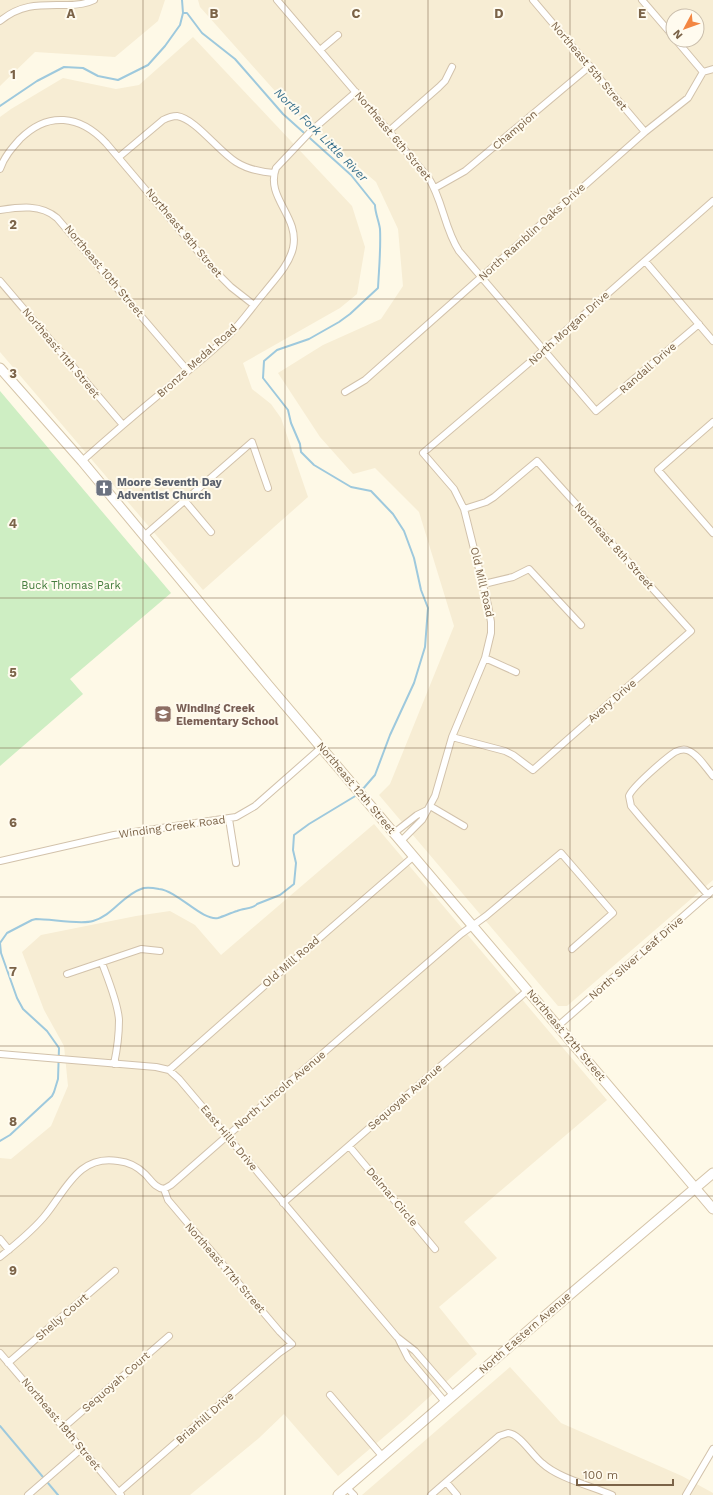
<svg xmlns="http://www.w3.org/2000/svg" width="713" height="1495" font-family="'Work Sans',sans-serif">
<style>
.residential{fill:#f7edd4;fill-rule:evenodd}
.green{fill:#ceeec3}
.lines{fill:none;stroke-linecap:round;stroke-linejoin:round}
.stream{stroke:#9ec9dd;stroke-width:2}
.street-casing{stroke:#d2c2ab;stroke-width:8}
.secondary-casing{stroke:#d5c4a8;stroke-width:11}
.street{stroke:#fff;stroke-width:6}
.secondary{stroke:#fff;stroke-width:9}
.grid{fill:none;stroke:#7b6348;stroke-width:1;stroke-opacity:0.55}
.labels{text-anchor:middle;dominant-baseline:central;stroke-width:4;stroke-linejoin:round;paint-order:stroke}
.street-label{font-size:11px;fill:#7b6348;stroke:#fffbef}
.worship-label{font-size:11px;font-weight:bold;fill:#5b616d;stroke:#fffbef;text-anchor:start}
.park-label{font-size:11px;fill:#447c3c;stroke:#fffbef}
.education-label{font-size:11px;font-weight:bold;fill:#785e54;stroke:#fffbef;text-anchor:start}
.water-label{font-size:12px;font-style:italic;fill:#3f7590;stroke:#fffbef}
.grid-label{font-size:13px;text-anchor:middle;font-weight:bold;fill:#7b6348;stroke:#fffbef;stroke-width:4;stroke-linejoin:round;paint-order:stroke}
</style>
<rect width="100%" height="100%" fill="#fef9e7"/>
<path class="residential" d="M0 0H165L158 21 115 57 35 52 0 86Z
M198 0H713V880L567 1006H558L379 795 390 784 454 626 419 512 375 468 353 474 320 437 278 373 323 345 381 319 403 286 398 229 376 182 292 110 200 7ZM673 16H697V40H673Z
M193 37 352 206 365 247 357 294 340 308 243 363 252 389 271 404 281 418 308 497 203 590 0 352V117L11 109 63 78 116 89 139 85Z
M374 824 607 1100 464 1222 497 1258 439 1307 477 1354 406 1418 338 1476 284 1414 259 1438 190 1495H0V1158L11 1159 51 1126 68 1086 64 1046 44 1010 22 952 41 935 136 916 170 911 195 925 221 955Z
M510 1367 561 1423 682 1476 713 1493V1495H362Z"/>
<path class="green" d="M0 391 171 593 70 679 83 694 0 766Z"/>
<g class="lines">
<path class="stream" d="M183 13H187L202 33 235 59 283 114 351 175 375 205C375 213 379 221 380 229 381 249 379 268 378 288L350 314 339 322 309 339 277 350 264 361 263 378 288 410 291 423 300 444 301 452 314 465 351 487 371 491 393 514 404 531 414 558 421 590 428 608 425 647 414 683 390 735 375 775 362 790
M0 106 37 81 64 67 83 68 98 76 118 80 148 65 165 46 180 25 183 13 182 0
M0 1141 10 1135 52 1096 54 1092 58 1079 59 1048 47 1031 23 1009 17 998 1 953 0 943 7 933 32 920 36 919C51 919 81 925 93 921 112 916 123 895 141 889 145 887 154 888 159 889 178 891 202 921 218 918 224 916 231 913 237 911 243 908 253 909 257 904L280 895 294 884 296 863 293 850 294 835 309 824 357 795
M0 1426 58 1495"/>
<g class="street-casing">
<path id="street" d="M277 0 428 177C443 200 444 228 459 251L596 411 699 324
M533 0 645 132
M642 0 673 36
M0 21C22 3 41 5 67 5 77 5 86 4 94 0
M676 40 703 72
M320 50 338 35
M389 131 439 87 445 81 452 67
M119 157 163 120C167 118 172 116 177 116 196 119 218 151 236 162 247 169 261 172 274 173
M0 169C4 157 12 148 20 139 48 111 80 115 106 143L212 268 231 287 254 305
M435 188 465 171 477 161 590 66
M0 210C20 207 41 204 57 218L188 371
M645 261 713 341
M0 281 123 425
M345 392 365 380 645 132 688 98 703 72 713 69
M713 422 658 470 713 533
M82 461C110 436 138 412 167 388 188 371 210 354 229 335 242 322 252 307 264 293 275 279 289 265 293 248 300 216 265 198 276 168L311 131 356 92
M185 501 211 532
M144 536 252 442 268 488
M484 584 513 577 529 569 581 625
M485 658 516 672
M452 737 505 751 513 755 533 770 691 631 537 461 494 497 486 502 464 509
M430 806 464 826
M229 819 236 863
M394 833 417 815 427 810
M401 841 422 820 435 796 452 737 485 658 491 633V622L488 605 464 509 454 489 423 453 530 362 713 201
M0 861 114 835 236 817 255 806 322 747
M708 895 641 818 631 806 629 796C632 787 666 758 675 752 679 750 683 749 687 750 697 753 706 768 713 776
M102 963C108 979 118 1003 119 1020 119 1035 117 1050 114 1064
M67 974 141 949 160 951
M558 1026 713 890
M0 1054 156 1067 169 1070 179 1079 397 1337 415 1351 453 1395
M169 1070 263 987 414 856
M349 1146 435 1249
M283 1203 528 990
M0 1239 9 1250
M0 1257C15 1245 30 1233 43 1218 65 1193 77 1154 118 1161 128 1162 138 1167 145 1174 151 1180 155 1188 164 1189L171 1185 227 1136 461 934 486 916 561 853 613 913 572 949
M398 1338 408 1358 445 1402
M0 1353 121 1495
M8 1363 115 1271
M330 1395 383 1457
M64 1427 169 1336
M446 1482 457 1495
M347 1488 354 1495
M119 1492 279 1353 292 1344 280 1332 168 1200 164 1189
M28 1495 81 1449
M431 1495 499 1436 508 1433C520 1434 532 1455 542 1463 558 1478 591 1486 612 1495
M686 1495 713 1449"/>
</g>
<g class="secondary-casing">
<path id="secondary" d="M0 368 82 461 269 686 713 1209
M338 1495 560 1303 713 1173"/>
</g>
<use href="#street" class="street"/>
<use href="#secondary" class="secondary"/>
</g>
<path class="grid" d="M143 0V1495M285 0V1495M428 0V1495M570 0V1495M0 150H713M0 299H713M0 448H713M0 598H713M0 748H713M0 897H713M0 1046H713M0 1196H713M0 1346H713"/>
<defs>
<g id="church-square" transform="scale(0.9)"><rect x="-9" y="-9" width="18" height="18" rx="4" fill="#6b7280" stroke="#fffbef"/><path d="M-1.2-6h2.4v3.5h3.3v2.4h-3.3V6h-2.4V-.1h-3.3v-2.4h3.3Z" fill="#fff"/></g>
<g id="school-square" transform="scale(0.9)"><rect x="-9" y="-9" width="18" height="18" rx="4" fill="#8d6e63" stroke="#fffbef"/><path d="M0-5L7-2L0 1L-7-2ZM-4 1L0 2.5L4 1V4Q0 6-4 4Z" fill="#fff"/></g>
</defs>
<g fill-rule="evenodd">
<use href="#church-square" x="104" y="488"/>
<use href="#school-square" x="163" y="714"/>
</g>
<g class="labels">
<g class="street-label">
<text transform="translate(589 66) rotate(50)">Northeast 5th Street</text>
<text transform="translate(515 130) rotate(-40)">Champion</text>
<text transform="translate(393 136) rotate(50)">Northeast 6th Street</text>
<text transform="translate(532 232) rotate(-42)">North Ramblin Oaks Drive</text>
<text transform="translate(184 233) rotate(50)">Northeast 9th Street</text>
<text transform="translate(104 271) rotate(50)">Northeast 10th Street</text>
<text transform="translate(569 328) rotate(-42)">North Morgan Drive</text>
<text transform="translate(61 353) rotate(50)">Northeast 11th Street</text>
<text transform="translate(197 361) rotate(-42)">Bronze Medal Road</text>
<text transform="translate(648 368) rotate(-41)">Randall Drive</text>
<text transform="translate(614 546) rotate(48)">Northeast 8th Street</text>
<text transform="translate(482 582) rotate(77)">Old Mill Road</text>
<text transform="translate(612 701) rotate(-41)">Avery Drive</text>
<text transform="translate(356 788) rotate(50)">Northeast 12th Street</text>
<text transform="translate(172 827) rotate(-8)">Winding Creek Road</text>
<text transform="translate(636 958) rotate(-41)">North Silver Leaf Drive</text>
<text transform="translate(291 962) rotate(-41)">Old Mill Road</text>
<text transform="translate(566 1035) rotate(50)">Northeast 12th Street</text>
<text transform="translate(280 1090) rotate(-40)">North Lincoln Avenue</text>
<text transform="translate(405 1097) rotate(-41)">Sequoyah Avenue</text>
<text transform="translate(229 1138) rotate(50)">East Hills Drive</text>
<text transform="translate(392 1197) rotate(50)">Delmar Circle</text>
<text transform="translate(225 1268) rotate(49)">Northeast 17th Street</text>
<text transform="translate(62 1317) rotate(-41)">Shelly Court</text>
<text transform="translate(525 1333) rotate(-41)">North Eastern Avenue</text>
<text transform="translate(116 1382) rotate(-41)">Sequoyah Court</text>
<text transform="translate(205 1418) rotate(-41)">Briarhill Drive</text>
<text transform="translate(61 1424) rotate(50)">Northeast 19th Street</text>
</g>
<g class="worship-label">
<text x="117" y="482">Moore Seventh Day<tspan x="117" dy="13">Adventist Church</tspan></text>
</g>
<g class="park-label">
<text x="71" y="585">Buck Thomas Park</text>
</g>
<g class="education-label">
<text x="176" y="708">Winding Creek<tspan x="176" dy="13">Elementary School</tspan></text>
</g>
<g class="water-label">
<text transform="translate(321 135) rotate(45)">North Fork Little River</text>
</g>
</g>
<g class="grid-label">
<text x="71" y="18">A</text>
<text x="214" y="18">B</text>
<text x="356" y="18">C</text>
<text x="499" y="18">D</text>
<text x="642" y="18">E</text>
<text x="13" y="79">1</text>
<text x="13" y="229">2</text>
<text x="13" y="378">3</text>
<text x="13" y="528">4</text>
<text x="13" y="677">5</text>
<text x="13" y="827">6</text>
<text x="13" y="976">7</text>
<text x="13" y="1126">8</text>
<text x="13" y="1275">9</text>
</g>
<g transform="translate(685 28) rotate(229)"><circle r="19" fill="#fffbef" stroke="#cabeac"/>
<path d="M0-3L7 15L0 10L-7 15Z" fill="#f38641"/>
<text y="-6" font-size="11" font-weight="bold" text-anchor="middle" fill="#7b6348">N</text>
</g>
<path d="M577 1479v6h96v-6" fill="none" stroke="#7b6348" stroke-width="2"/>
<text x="583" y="1479" font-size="12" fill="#7b6348" stroke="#fffbef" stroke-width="3" paint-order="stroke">100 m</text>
</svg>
